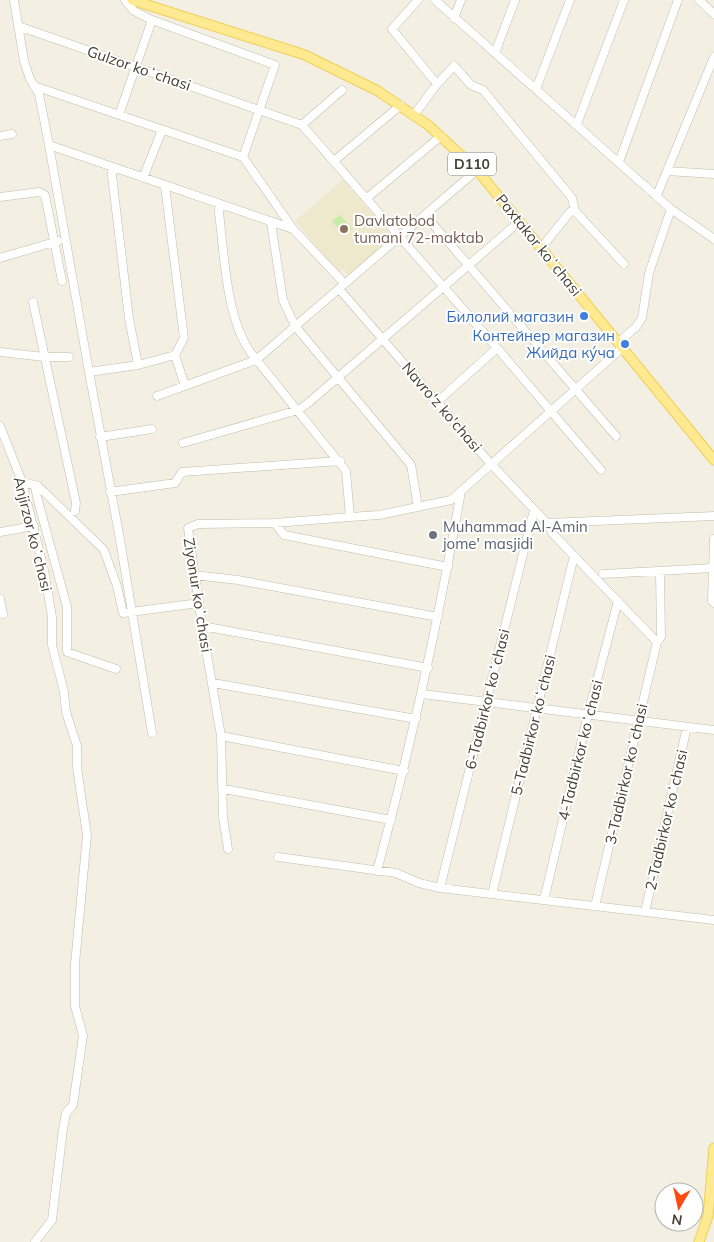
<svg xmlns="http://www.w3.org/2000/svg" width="714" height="1242" font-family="Mulish,sans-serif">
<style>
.education{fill:#eee8cc}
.grass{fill:#c6eca8}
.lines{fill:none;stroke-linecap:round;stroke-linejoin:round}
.minor-casing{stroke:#c2bca8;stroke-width:9}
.major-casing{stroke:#eecf57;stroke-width:11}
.minor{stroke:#fff;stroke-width:8}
.major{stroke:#ffea91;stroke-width:9}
.education-dot{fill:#8d6e63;stroke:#fff;stroke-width:2}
.shop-dot{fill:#3f7fe0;stroke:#fff;stroke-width:2}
.worship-dot{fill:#6b7280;stroke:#fff;stroke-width:2}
.labels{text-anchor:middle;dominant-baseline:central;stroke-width:4;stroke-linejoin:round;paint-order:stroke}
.shield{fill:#fff;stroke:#7e7970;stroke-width:1}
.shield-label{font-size:14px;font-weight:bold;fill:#464033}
.street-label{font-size:15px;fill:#464033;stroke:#fff}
.education-label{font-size:15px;fill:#785e54;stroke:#fff;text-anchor:start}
.shop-label{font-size:15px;fill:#366cbe;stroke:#fff;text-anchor:end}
.worship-label{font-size:15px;fill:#5b616d;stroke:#fff;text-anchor:start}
</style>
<rect width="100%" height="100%" fill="#f3f0e3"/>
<path class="education" d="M343 180 393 237 350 277 343 269 339 273 295 221Z"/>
<path class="grass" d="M340 215 352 229 344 235 332 221Z"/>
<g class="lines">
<g class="minor-casing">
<path id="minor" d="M14 0 24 61 30 79 39 94 49 145 293 229
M125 0 134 11 152 20 275 65 243 157
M435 0 671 209 714 239
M699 0 714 14
M454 18 461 0
M18 26 302 125 497 348 601 470
M495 53 515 0
M437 84 454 66 471 85 483 90 572 198 575 211
M34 86 243 157
M536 89 570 0
M119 115 152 20
M414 115 437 84 392 29 418 0
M577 124 624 0
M302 125 342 90
M0 136 12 134
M49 145 89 372
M243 157 293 229 344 283
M334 161 401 105
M619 162 678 0
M111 167 129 318 138 365 175 355
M667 171 714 174
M143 178 162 130
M165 186 184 338 175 355 185 386
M657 195 714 57
M0 197 39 192 45 195 62 281
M367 198 441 136
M218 204C224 249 225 317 251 353L346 471 350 517
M425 215 616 436
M271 223 283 300 295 326 411 465 418 507
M542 247 570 212 575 211 624 264
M0 258 58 241
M340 290 490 463 547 523 553 534 657 642
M33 302 76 503 75 511
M618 343 636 327 642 318 649 273 671 209
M0 352 44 357H69
M138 365 89 372 119 534 152 733
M157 396 256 360 477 170
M437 402 497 348
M0 426 22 482 44 570 52 617V645L64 692 66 712 77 746V768L87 835 75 964V1006L83 1036 73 1105 66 1113 63 1129 52 1220 35 1242
M100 437 152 429
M183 443 298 410 307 404 520 221
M22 482 38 486 104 550 117 586 123 613 199 603
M35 485 37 497 67 607V652L116 669
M110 492 175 483 182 472 340 461
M275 523 284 535 448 567
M547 523 714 516
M0 532 34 526
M714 539 712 601 714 603
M603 574 713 568
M194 575 238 580 438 617
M0 599 3 614
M202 626 428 668
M213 683 416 719
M422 694 714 730
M221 736 404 771
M224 789 391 820
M228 849 223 817 221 736 202 626 188 528 198 524 275 523 350 517 379 515 451 500 622 348
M278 857 396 873 419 883 440 888 714 920
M377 871C411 746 439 619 461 491
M440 888 534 510
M492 894 574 556
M544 900 588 714 618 601
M595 906 657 642 661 637 660 572
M645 912 687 727"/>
</g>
<g class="major-casing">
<path id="major" d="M132 0 305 55 378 91 428 125 477 170 714 460
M699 1242 708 1216 714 1148"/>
</g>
<use href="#minor" class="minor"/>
<use href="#major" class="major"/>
</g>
<circle class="education-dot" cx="344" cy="229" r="5"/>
<g class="shop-dot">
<circle cx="584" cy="316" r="5"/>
<circle cx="625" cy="344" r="5"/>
</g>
<circle class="worship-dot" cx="433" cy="535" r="5"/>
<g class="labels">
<rect class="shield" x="448" y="152.5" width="48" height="23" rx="4"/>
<g class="shield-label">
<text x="472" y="164">D110</text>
</g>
<g class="street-label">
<text transform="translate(139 68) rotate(19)">Gulzor koʻchasi</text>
<text transform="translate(539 245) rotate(51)">Paxtakor koʻchasi</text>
<text transform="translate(442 407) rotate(49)">Navro'z ko'chasi</text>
<text transform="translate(33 534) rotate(76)">Anjirzor koʻchasi</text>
<text transform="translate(198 595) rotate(81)">Ziyonur koʻchasi</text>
<text transform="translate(487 699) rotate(-76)">6-Tadbirkor koʻchasi</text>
<text transform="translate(533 725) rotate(-76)">5-Tadbirkor koʻchasi</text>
<text transform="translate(580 750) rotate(-76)">4-Tadbirkor koʻchasi</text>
<text transform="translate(626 774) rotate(-77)">3-Tadbirkor koʻchasi</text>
<text transform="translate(666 820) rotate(-77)">2-Tadbirkor koʻchasi</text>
</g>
<g class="education-label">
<text x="354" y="220">Davlatobod<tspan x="354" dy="17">tumani 72-maktab</tspan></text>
</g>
<g class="shop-label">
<text x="574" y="316">Билолий магазин</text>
<text x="615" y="335">Контейнер магазин<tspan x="615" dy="17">Жийда ку́ча</tspan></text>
</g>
<g class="worship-label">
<text x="443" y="526">Muhammad Al-Amin<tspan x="443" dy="17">jome' masjidi</tspan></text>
</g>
</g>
<g transform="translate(679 1207) rotate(189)"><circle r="24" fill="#ffffff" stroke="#b5b3ad"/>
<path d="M0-4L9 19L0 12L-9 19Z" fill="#ff4a0f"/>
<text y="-8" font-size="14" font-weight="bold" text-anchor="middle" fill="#464033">N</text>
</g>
</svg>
